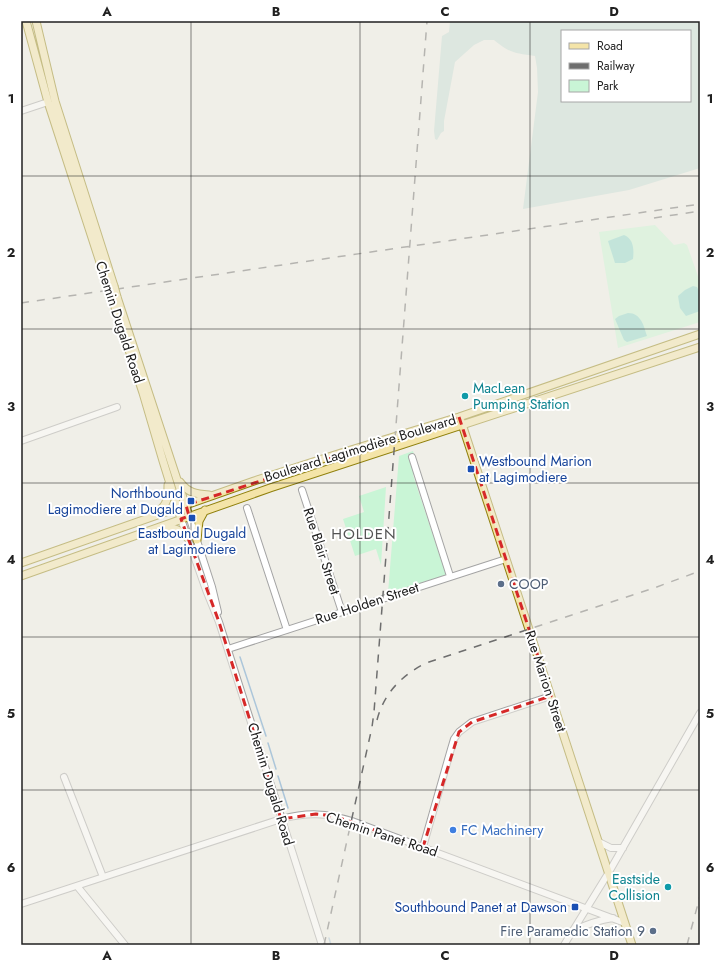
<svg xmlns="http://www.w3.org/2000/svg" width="721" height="966" font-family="Jost,sans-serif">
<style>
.wetland{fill:#c6ddd7;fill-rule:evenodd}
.park{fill:#c9f5d6}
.pitch{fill:#8dd8cb}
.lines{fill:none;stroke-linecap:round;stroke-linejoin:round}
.stream{stroke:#acc6da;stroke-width:1.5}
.minor-casing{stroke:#a4a4a4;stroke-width:8}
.major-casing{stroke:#90800d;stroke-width:9}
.minor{stroke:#fff;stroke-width:6}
.major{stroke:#f4e4a8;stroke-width:7}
.rail{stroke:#6e6e6e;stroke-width:1.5;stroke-dasharray:8 8;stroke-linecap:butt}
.major-bridge-casing{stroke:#90800d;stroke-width:9;stroke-linecap:butt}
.major-bridge{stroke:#f4e4a8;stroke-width:7}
.marked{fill:none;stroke:#d62828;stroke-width:3;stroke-dasharray:8 5;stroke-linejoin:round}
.grid{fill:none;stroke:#202020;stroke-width:1;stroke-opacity:0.55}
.culture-dot{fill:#0f9aa8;stroke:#fff;stroke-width:1.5}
.transit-dot{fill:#1a4fb4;stroke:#fff;stroke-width:1.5}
.service-dot{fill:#5c6f8a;stroke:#fff;stroke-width:1.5}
.shop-dot{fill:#3f7fe0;stroke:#fff;stroke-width:1.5}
.labels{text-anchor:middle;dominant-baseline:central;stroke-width:4;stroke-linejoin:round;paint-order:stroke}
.street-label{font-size:14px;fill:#202020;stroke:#fff}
.culture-label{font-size:14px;fill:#0d838f;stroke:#fff;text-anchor:start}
.transit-label{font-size:14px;fill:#164399;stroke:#fff;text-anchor:end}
.service-label{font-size:14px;fill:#4e5e75;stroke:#fff;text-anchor:start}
.shop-label{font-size:14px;fill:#366cbe;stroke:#fff;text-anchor:start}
.neighbourhood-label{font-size:15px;letter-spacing:1px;fill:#535353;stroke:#fff}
.neatline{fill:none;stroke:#202020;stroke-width:1.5}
.grid-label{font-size:13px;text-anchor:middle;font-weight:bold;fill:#202020}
</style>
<rect width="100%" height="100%" fill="#f0efe8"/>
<path class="wetland" d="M450 21H700V168L629 190 523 209 538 92 537 68 535 56C515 53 511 54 494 40H484L474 45 455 62 444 121V131L441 133 437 140 435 139 434 131 442 36 449 32ZM562 31H690V101H562Z"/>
<path class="park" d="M655 225 674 245 684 243 687 245 700 282V322L618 348 599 232Z
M413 451 420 473 413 475 446 575 388 593 399 456Z
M386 487 381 565 376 549 355 556 343 519 364 512 359 496Z"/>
<path class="pitch" d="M624 235C634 239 634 250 633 259L625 263H615L608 241Z
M693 286 697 287 700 293V311L686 316 680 308 678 296 685 290Z
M628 313C641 313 644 326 647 336L627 342 624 340 615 319 619 316Z"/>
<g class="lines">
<path class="stream" d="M240 657 266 736
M268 743 276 769
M278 776 288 808
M329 938 331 945"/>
<g class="minor-casing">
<path id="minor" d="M21 111 48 102
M21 441 117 407
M412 457 450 576
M302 490 342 612
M247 508 287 630
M189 516 212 587 218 612
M181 519 206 590 219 622 322 945
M228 649 506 559
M64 777 103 877
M599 842 611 848H623
M423 847 451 749 454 739 459 732 472 722 551 696
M77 886 125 945
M21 904 281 819C308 812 326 813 352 821L625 923
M572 931C585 925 599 920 613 918
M564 945 609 872 700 713"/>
</g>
<g class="major-casing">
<path id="major" d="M26 21 48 102 108 287
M36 21 55 101 114 286
M117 297 189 516
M112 298 143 393 163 461 181 519
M461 421 632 945
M180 482C188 493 196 494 209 495
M157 512C168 505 168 497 168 485
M162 527C174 528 180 529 188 538
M197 540 199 521 205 510
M21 563 254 481 341 453 459 417 700 334
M21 576 270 488 700 347"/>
</g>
<use href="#minor" class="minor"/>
<use href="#major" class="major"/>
<path class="rail" d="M654 218 700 211
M21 303 700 204
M377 720C384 693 402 675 426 663L654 588 700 571
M324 945 372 727 374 712 427 21
M687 945 700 896"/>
<g class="major-bridge-casing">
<path id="major-bridge" d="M114 286 117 297
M108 287 112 298"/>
</g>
<use href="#major-bridge" class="major-bridge"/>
</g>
<path d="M0 0H721V966H0ZM459 417 551 696 472 722 459 732 423 847 334 816 316 814 281 819 219 622 181 519 189 516 186 505Z" fill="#f0efe8" fill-opacity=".55" fill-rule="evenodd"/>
<path class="marked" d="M459 417 551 696 472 722 459 732 423 847 334 816 316 814 281 819 219 622 181 519 189 516 186 505Z"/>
<path class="grid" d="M191 21V945M360 21V945M530 21V945M21 176H700M21 329H700M21 483H700M21 637H700M21 790H700"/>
<g class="culture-dot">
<circle cx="465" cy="396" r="4"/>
<circle cx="668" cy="887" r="4"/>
</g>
<g class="transit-dot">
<rect x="467" y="465" width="8" height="8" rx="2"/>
<rect x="187" y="497" width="8" height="8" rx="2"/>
<rect x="188" y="514" width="8" height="8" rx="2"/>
<rect x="571" y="903" width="8" height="8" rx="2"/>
</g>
<g class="service-dot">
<circle cx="501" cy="584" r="4"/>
<circle cx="653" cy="931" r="4"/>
</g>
<circle class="shop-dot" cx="453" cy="830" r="4"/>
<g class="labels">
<g class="street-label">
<text transform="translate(120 322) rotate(72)">Chemin Dugald Road</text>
<text transform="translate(360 448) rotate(-17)">Boulevard Lagimodière Boulevard</text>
<text transform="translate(322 551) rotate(72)">Rue Blair Street</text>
<text transform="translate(367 603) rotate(-18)">Rue Holden Street</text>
<text transform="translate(546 681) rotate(72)">Rue Marion Street</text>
<text transform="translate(271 784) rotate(73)">Chemin Dugald Road</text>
<text transform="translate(382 834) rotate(18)">Chemin Panet Road</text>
</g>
<g class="culture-label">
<text x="473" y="388">MacLean<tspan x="473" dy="16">Pumping Station</tspan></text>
<text x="660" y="879" text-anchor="end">Eastside<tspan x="660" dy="16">Collision</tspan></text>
</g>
<g class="transit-label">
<text x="479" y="461" text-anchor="start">Westbound Marion<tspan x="479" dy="16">at Lagimodiere</tspan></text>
<text x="183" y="493">Northbound<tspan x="183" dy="16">Lagimodiere at Dugald</tspan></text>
<text x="192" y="533" text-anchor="middle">Eastbound Dugald<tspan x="192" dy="16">at Lagimodiere</tspan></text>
<text x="567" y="907">Southbound Panet at Dawson</text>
</g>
<g class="service-label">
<text x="509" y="584">COOP</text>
<text x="645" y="931" text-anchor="end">Fire Paramedic Station 9</text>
</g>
<g class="shop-label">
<text x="461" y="830">FC Machinery</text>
</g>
<g class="neighbourhood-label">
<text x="364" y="534">HOLDEN</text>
</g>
</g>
<rect width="721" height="966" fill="none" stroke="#ffffff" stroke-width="44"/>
<rect x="561" y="30" width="130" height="72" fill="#ffffff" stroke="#a6a6a6"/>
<rect x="569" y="43" width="20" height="6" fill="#f4e4a8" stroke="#a6a6a6"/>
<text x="597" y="50" font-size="12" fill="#202020">Road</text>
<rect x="569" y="63" width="20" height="6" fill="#6e6e6e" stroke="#a6a6a6"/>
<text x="597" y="70" font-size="12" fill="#202020">Railway</text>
<rect x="569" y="80" width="20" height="12" fill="#c9f5d6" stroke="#a6a6a6"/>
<text x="597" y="90" font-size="12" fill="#202020">Park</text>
<rect x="22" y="22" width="677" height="922" class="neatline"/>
<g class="grid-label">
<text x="107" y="16">A</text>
<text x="276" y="16">B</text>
<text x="445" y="16">C</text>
<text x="614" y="16">D</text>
<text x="11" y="103">1</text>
<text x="710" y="103">1</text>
<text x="11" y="257">2</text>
<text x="710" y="257">2</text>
<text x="11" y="411">3</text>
<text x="710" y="411">3</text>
<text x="11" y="564">4</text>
<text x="710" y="564">4</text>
<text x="11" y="718">5</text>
<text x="710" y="718">5</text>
<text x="11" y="872">6</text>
<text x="710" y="872">6</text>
<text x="107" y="960">A</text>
<text x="276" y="960">B</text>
<text x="445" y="960">C</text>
<text x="614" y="960">D</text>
</g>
</svg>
